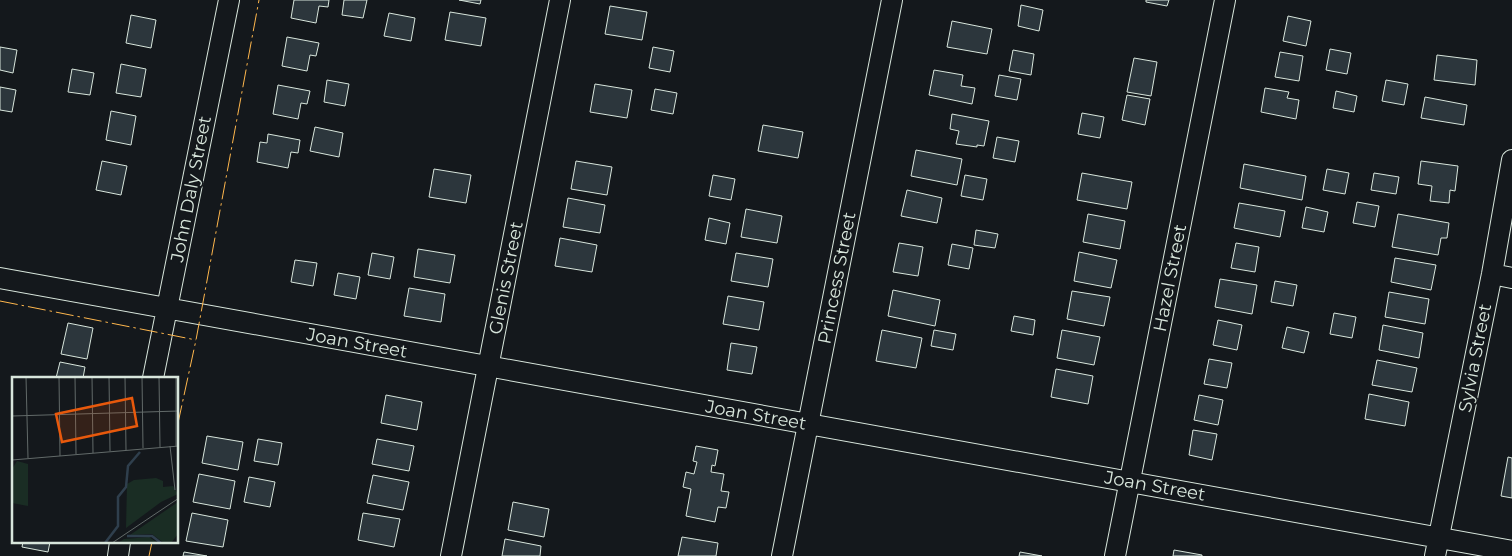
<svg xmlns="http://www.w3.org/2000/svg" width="1512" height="556" font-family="Montserrat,sans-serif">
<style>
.building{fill:#2c363c;stroke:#d8e6dc}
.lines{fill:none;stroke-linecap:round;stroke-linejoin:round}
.street-casing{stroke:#d8e6dc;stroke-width:22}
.street{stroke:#14181c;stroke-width:20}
.power{stroke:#ffb74d;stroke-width:1;stroke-dasharray:18 4 2.5 4;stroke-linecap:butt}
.labels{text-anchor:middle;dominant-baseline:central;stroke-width:4;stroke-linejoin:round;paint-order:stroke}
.street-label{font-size:18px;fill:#d8e6dc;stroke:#14181c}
.inset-river{fill:none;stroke:#2f3f4d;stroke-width:2.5}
.inset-road{fill:none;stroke:#626a69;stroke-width:1}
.view{fill:#e8590c;fill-opacity:0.15;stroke:#e8590c;stroke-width:2.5}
.inset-edge{fill:none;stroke:#d8e6dc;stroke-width:2.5}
</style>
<rect width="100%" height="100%" fill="#14181c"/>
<path class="building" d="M294 0H329L328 7 319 6 316 23 291 18Z
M344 0H367L363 18 342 15Z
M459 0H481L480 4Z
M1146 0H1169L1167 6 1146 2Z
M1021 5 1043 10 1039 31 1018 26Z
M610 6 647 12 642 40 605 34Z
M450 12 486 18 481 46 445 40Z
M389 13 415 18 411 41 384 36Z
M131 15 156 20 151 48 126 43Z
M1288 16 1311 21 1306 46 1283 41Z
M952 21 992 29 987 54 947 47Z
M287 37 319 43 316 56 310 55 307 71 282 66Z
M0 47 17 50 13 73 0 70Z
M653 47 674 51 670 72 649 68Z
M1330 49 1351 53 1347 74 1326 70Z
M1013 50 1034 54 1031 75 1009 71Z
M1280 52 1303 56 1299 81 1275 77Z
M1437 55 1477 60 1475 85 1434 80Z
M1134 58 1157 62 1151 96 1127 92Z
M121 64 146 69 141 97 116 93Z
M72 69 94 73 90 95 68 92Z
M934 70 963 75 961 86 975 88 972 104 929 95Z
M999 75 1021 79 1017 100 995 96Z
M327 80 349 84 345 106 324 102Z
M1386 80 1408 84 1404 105 1382 101Z
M595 84 632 90 627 118 590 112Z
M278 85 310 91 307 104 301 103 298 119 273 114Z
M0 87 16 90 12 112 0 110Z
M1265 88 1289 92 1287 98 1299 100 1296 119 1261 112Z
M655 89 677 93 673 114 651 110Z
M1336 91 1357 96 1354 112 1333 108Z
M1127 95 1150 99 1145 125 1122 120Z
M1425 97 1467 105 1464 125 1421 118Z
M111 111 136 116 131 145 106 140Z
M1082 113 1104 117 1100 138 1078 134Z
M952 114 989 121 984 146 977 145V147L956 144 959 131 950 129Z
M763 125 803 132 798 158 758 151Z
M315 127 343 133 339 157 310 151Z
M268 134 300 140 298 153 291 152 288 168 257 162 260 142 267 143Z
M997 137 1019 141 1015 162 993 158Z
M916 150 962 159 957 185 911 176Z
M102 161 127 166 121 195 96 190Z
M576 161 612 167 607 195 571 189Z
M1421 161 1458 166 1455 191 1450 190 1449 203 1430 201 1432 186 1418 184Z
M1244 164 1306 176 1302 200 1240 188Z
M434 169 471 175 466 203 429 197Z
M1327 169 1349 173 1345 194 1323 190Z
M1082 173 1132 182 1127 209 1077 200Z
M1374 173 1399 177 1396 194 1371 190Z
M713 175 735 179 731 200 709 196Z
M965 175 987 179 983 200 961 196Z
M907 190 942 198 937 223 901 216Z
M568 198 605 205 600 233 563 227Z
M1357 202 1379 206 1375 227 1353 223Z
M1239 203 1285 211 1280 237 1234 228Z
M1306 207 1328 212 1324 232 1302 228Z
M746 209 782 216 777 243 741 237Z
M1088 214 1125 221 1120 249 1083 242Z
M1398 214 1449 223 1447 238H1441L1438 255 1392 247Z
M709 218 730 223 726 244 705 240Z
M976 230 998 234 995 248 974 245Z
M560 238 597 245 592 272 555 266Z
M899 243 923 247 918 276 893 272Z
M1236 243 1259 247 1255 272 1231 268Z
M952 244 973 248 969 269 948 265Z
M418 249 455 255 450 283 414 277Z
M1079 252 1117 260 1111 288 1074 281Z
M372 253 394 257 390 279 368 275Z
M736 253 773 259 768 287 731 281Z
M1395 258 1436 265 1431 290 1391 282Z
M295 260 317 263 313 286 291 282Z
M338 273 360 277 356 299 334 295Z
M1220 279 1257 285 1252 314 1215 307Z
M1275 281 1297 285 1293 306 1271 302Z
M409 288 445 294 441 322 404 316Z
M893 290 940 300 935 326 888 316Z
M1072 291 1110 297 1104 326 1067 319Z
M1389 292 1429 299 1425 324 1385 317Z
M728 296 764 302 759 330 723 324Z
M1334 313 1356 317 1352 338 1330 334Z
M1014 316 1035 320 1033 335 1011 331Z
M1218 320 1242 325 1237 350 1213 345Z
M68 323 93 328 87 359 61 354Z
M1383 325 1423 333 1419 358 1379 350Z
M1287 327 1309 332 1304 353 1282 348Z
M882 330 922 338 916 368 876 361Z
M934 330 956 334 953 350 931 346Z
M1062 330 1100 337 1094 365 1057 358Z
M731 343 757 347 752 374 727 370Z
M1209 359 1232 363 1227 388 1204 384Z
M1377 360 1417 368 1412 392 1372 385Z
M60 362 85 367 83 378H56Z
M1056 369 1093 376 1088 404 1051 397Z
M1369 394 1409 402 1405 426 1365 419Z
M386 395 422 402 417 430 381 423Z
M1199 395 1223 400 1218 425 1194 420Z
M1193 430 1217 434 1212 460 1189 455Z
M207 436 243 442 238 470 202 463Z
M258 439 282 443 278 465 254 461Z
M377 439 414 446 409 471 372 464Z
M696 446 718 450 715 466 712 465 711 472 724 474 721 491 729 492 726 508 718 507 715 522 686 516 691 489 683 487 686 472 694 474 697 462 693 461Z
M1508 457 1512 458V498L1501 496Z
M199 474 235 481 230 509 193 502Z
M373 475 409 482 403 510 367 503Z
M249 477 275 482 270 507 244 502Z
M513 502 549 509 544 537 508 530Z
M192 513 228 520 223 547 186 541Z
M363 513 400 519 394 547 358 540Z
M682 537 718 543 716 556H678Z
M505 539 541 546 540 556H502Z
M23 542H50L48 552 22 547Z
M1174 550 1202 555V556H1173Z
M184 552 207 556H183Z
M1020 552 1042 556H1019Z"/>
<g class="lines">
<g class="street-casing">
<path id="street" d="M1492 274 1512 278
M0 278 1512 551
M153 378 229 0
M118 556 120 542
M451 556 560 0
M782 556 892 0
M1115 556 1225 0
M1435 556 1492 274 1512 160"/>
</g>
<use href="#street" class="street"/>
<path class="power" d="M0 301 196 340
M178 423 196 340 259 0
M149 556 152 542"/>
</g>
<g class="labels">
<g class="street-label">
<text transform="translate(191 189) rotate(-79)">John Daly Street</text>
<text transform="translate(506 278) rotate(-79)">Glenis Street</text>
<text transform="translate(837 278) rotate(-79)">Princess Street</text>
<text transform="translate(1170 278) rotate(-79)">Hazel Street</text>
<text transform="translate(357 343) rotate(10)">Joan Street</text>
<text transform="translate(1475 358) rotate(-79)">Sylvia Street</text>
<text transform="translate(756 415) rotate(10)">Joan Street</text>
<text transform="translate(1155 486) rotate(10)">Joan Street</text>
</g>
</g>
<g transform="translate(12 377)">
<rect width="166" height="166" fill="#14181c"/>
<path d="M5 84 16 87V129L0 126V92ZM144 101 151 104V110L161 109 166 117 149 125 114 151 115 107 122 103ZM166 125V157L159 166H152L140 157 118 158ZM137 160 146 166H106L112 162Z" fill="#1a2d24"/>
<path class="inset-river" d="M115 159H140L149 166M93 166 106 149V120L114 110 116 89 128 75"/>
<path class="inset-road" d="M14 0 16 81M47 0 48 79M63 0 64 77M80 0 81 76M97 0 98 74M113 0 114 73M130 0 131 71M147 0 148 70M164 0V69M0 39 167 34M158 69 163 113M0 83 167 69M100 166 167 121"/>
<path class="view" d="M120 21 125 49 50 65 44 37Z"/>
<rect width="166" height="166" class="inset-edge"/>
</g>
</svg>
